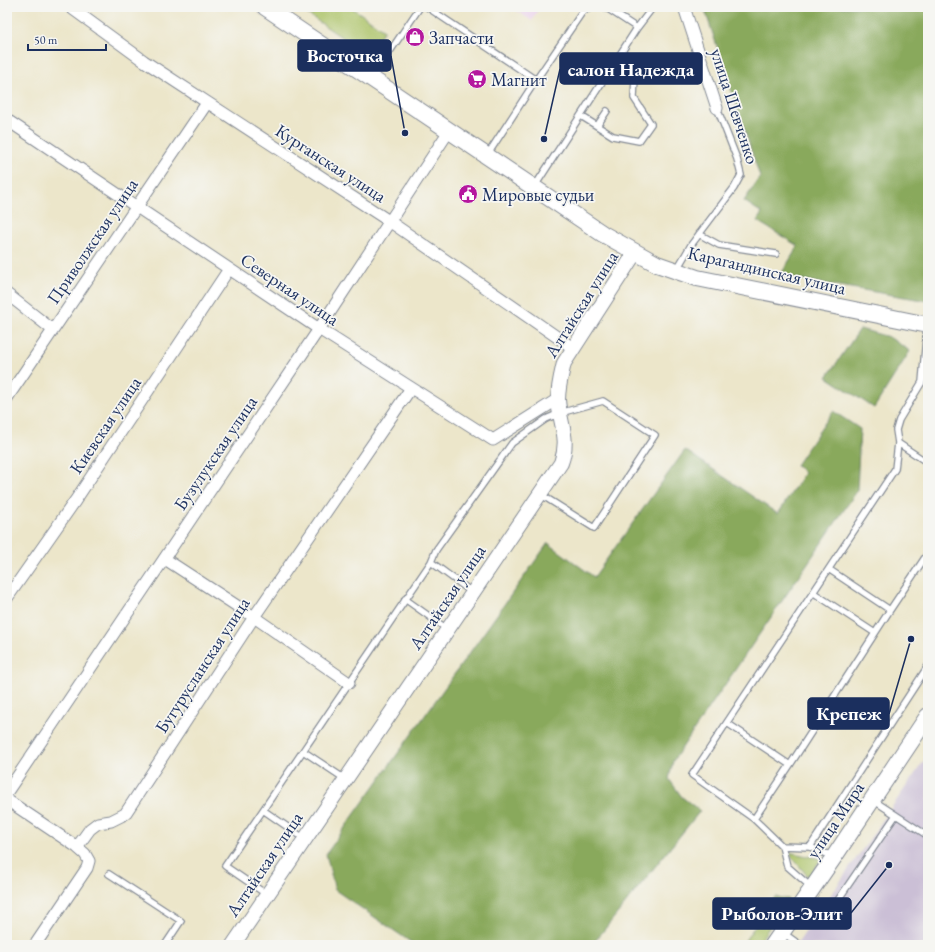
<svg xmlns="http://www.w3.org/2000/svg" width="935" height="952" font-family="'EB Garamond',serif">
<style>
.built{fill:#ebd1ec}
.industrial{fill:#cbbfd6}
.green{fill:#acc368;stroke:#647963}
.forest{fill:#89a95c;stroke:#526c5d}
.lines{fill:none;stroke-linecap:round;stroke-linejoin:round}
.service-casing{stroke:#848a94;stroke-width:8}
.minor-casing{stroke:#848a94;stroke-width:13}
.tertiary-casing{stroke:#848a94;stroke-width:16}
.secondary-casing{stroke:#848a94;stroke-width:18}
.service{stroke:#fff;stroke-width:5.5}
.minor{stroke:#fff;stroke-width:11}
.tertiary{stroke:#fff;stroke-width:14}
.secondary{stroke:#fff;stroke-width:16}
.labels{text-anchor:middle;dominant-baseline:central;stroke-width:3.5;stroke-linejoin:round;paint-order:stroke}
.poi-label{font-size:18px;fill:#1b2f5e;stroke:#f6f6f2;text-anchor:start}
.street-label{font-size:18px;fill:#1b2f5e;stroke:#f6f6f2}
.leader{fill:none;stroke:#1b2f5e;stroke-width:1.5}
.callout-dot{fill:#1b2f5e;stroke:#f6f6f2;stroke-width:1.5}
.callout{fill:#1b2f5e;stroke:#1b2f5e;stroke-width:1.5}
.callout-label{font-size:19px;text-anchor:middle;font-weight:bold;fill:#fff}
</style>
<rect width="100%" height="100%" fill="#f6f6f2"/>
<filter id="ink" filterUnits="userSpaceOnUse"><feTurbulence type="fractalNoise" baseFrequency=".025" numOctaves="2"/><feDisplacementMap in="SourceGraphic" scale="8" xChannelSelector="R" yChannelSelector="G"/><feConvolveMatrix kernelMatrix="1 2 1 2 8 2 1 2 1" color-interpolation-filters="sRGB"/></filter>
<filter id="wash" filterUnits="userSpaceOnUse"><feTurbulence type="fractalNoise" baseFrequency=".012" numOctaves="4" result="noise"/><feDisplacementMap in="SourceGraphic" scale="16" xChannelSelector="R" yChannelSelector="G"/><feGaussianBlur stdDeviation="0.9" result="paint"/><feColorMatrix in="noise" values="0 0 0 0 0 0 0 0 0 0 0 0 0 0 0 0 0 1.4 0 .05"/><feComposite in="paint" operator="in"/></filter>
<g filter="url(#wash)">
<rect width="100%" height="100%" fill="#ece6ca"/>
<path class="built" d="M511 7H540L532 21Z"/>
<path class="industrial" d="M928 755V945H796Z"/>
<path class="green" d="M297 7H351L384 30 368 55Z
M788 852 821 859 809 878Z
M775 897 789 899 757 945H742Z"/>
<path class="forest" d="M704 7H928V301L780 276 798 246 757 221 762 213 744 201 760 177Z
M860 329 889 337 910 351 874 408 827 377Z
M833 411 860 429 857 491 673 761 669 779 682 797 700 811 592 945H415L335 890 326 854 548 543 594 577 685 450 778 514 804 473 796 465Z"/>
</g>
<g filter="url(#ink)">
<g class="lines">
<g class="service-casing">
<path id="service" d="M427 7 536 80 488 154
M637 28 653 7
M372 78 420 7
M536 80 583 11 592 7
M581 116 613 136 639 141 651 124 634 98 635 77 617 59
M597 126 607 111
M535 186 637 28 605 7
M699 234 719 245 776 254
M677 269 691 245 734 188 741 175 737 159 717 108
M898 443 928 463
M830 570 890 610
M473 593 431 562 436 550 512 443 546 419 560 413 603 401 655 435 594 528 540 494
M814 593 875 633
M405 599 447 629
M727 723 790 765 754 819
M303 751 345 779
M790 765 890 610 928 553
M873 800 928 836
M263 810 305 839
M782 846 754 819 692 775 895 469 898 443 896 430 899 420 922 382 927 326
M810 847 928 666
M109 874 181 921 165 945
M811 887 787 866 782 846 810 847 832 856
M266 894 225 866 431 562
M838 900 896 815
M782 932 800 945"/>
</g>
<g class="minor-casing">
<path id="minor" d="M70 7 144 61 389 221 573 348
M684 7 717 108
M7 120 319 329 493 440 558 399
M7 294 53 330
M7 398 207 103
M165 559 254 617 349 683
M7 598 75 501 229 269
M7 792 319 329 449 131
M7 800 77 847 85 854 89 861 87 868 35 945
M77 847 90 829 98 823 111 821 125 814 254 617 411 388"/>
</g>
<g class="tertiary-casing">
<path id="tertiary" d="M233 945 561 463C570 438 560 425 558 400 558 387 561 376 564 363L635 253"/>
</g>
<g class="secondary-casing">
<path id="secondary" d="M265 7 603 234 657 264 697 278 928 325
M773 945 834 857 928 716"/>
</g>
<use href="#service" class="service"/>
<use href="#minor" class="minor"/>
<use href="#tertiary" class="tertiary"/>
<use href="#secondary" class="secondary"/>
</g>
</g>
<defs>
<g id="shop-disc" transform="scale(1)"><circle r="9.5" fill="#b5179e" stroke="#f6f6f2"/><path d="M-5-2.5h2.3a2.7 3.5 0 0 1 5.4 0H5L5.5 6h-11ZM-1.5-2.5h3a1.5 2.3 0 0 0-3 0Z" fill="#fff"/></g>
<g id="supermarket-disc" transform="scale(1)"><circle r="9.5" fill="#b5179e" stroke="#f6f6f2"/><path d="M-6-5.5h2.5l.6 2H6L4.5 2H-2.5L-4.4-4H-6ZM-1.5 3.2a1.3 1.3 0 1 0 .1 0ZM3 3.2a1.3 1.3 0 1 0 .1 0Z" fill="#fff"/></g>
<g id="civic-disc" transform="scale(1)"><circle r="9.5" fill="#b5179e" stroke="#f6f6f2"/><path d="M-.6-6.5H3V-4.5H.6V-3L4-1V1h2V6H-6V1h2V-1L-.6-3ZM-1.2 2.5V6h2.4V2.5Z" fill="#fff"/></g>
</defs>
<g fill-rule="evenodd">
<use href="#shop-disc" x="415" y="37"/>
<use href="#supermarket-disc" x="477" y="79"/>
<use href="#civic-disc" x="468" y="194"/>
</g>
<g class="labels">
<g class="poi-label">
<text x="429" y="37">Запчасти</text>
<text x="491" y="79">Магнит</text>
<text x="482" y="194">Мировые судьи</text>
</g>
<g class="street-label">
<text transform="translate(735 106) rotate(72)">улица Шевченко</text>
<text transform="translate(331 163) rotate(33)">Курганская улица</text>
<text transform="translate(92 241) rotate(-56)">Приволжская улица</text>
<text transform="translate(767 270) rotate(13)">Карагандинская улица</text>
<text transform="translate(290 289) rotate(34)">Северная улица</text>
<text transform="translate(581 304) rotate(-58)">Алтайская улица</text>
<text transform="translate(105 425) rotate(-56)">Киевская улица</text>
<text transform="translate(215 453) rotate(-56)">Бузулукская улица</text>
<text transform="translate(447 597) rotate(-56)">Алтайская улица</text>
<text transform="translate(202 665) rotate(-57)">Бугурусланская улица</text>
<text transform="translate(835 820) rotate(-56)">улица Мира</text>
<text transform="translate(264 864) rotate(-56)">Алтайская улица</text>
</g>
</g>
<path class="leader" d="M405 133L391 56M544 139L560 69M911 639L889 714M889 865L851 913"/>
<g class="callout-dot">
<circle cx="405" cy="133" r="4"/>
<circle cx="544" cy="139" r="4"/>
<circle cx="911" cy="639" r="4"/>
<circle cx="889" cy="865" r="4"/>
</g>
<g class="callout">
<rect x="298" y="40" width="93" height="31" rx="4"/>
<rect x="560" y="53" width="142" height="31" rx="4"/>
<rect x="808" y="698" width="81" height="31" rx="4"/>
<rect x="713" y="898" width="138" height="31" rx="4"/>
</g>
<g class="callout-label">
<text x="345" y="62">Восточка</text>
<text x="631" y="76">салон Надежда</text>
<text x="849" y="720">Крепеж</text>
<text x="782" y="920">Рыболов-Элит</text>
</g>
<rect width="935" height="952" fill="none" stroke="#f6f6f2" stroke-width="24"/>
<path d="M28 44v6h78v-6" fill="none" stroke="#1b2f5e" stroke-width="2"/>
<text x="34" y="44" font-size="12" fill="#1b2f5e" stroke="#f6f6f2" stroke-width="3" paint-order="stroke">50 m</text>
</svg>
